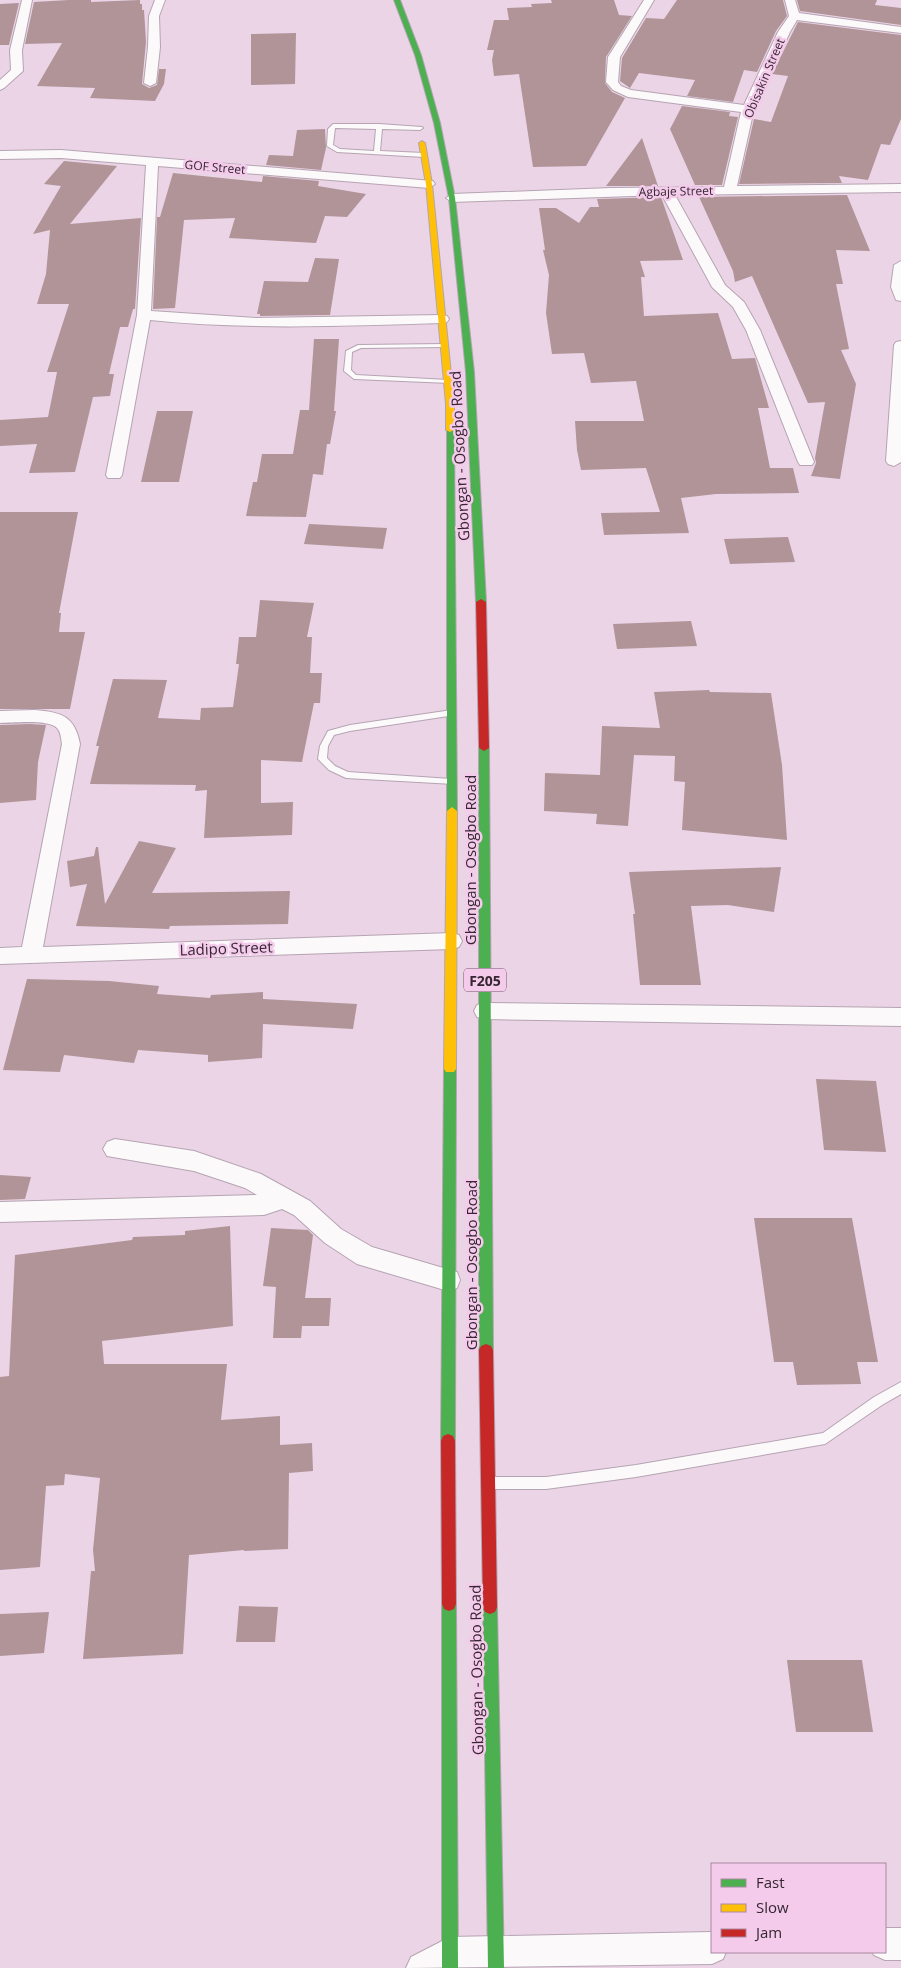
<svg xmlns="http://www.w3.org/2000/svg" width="901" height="1968" font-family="'Open Sans',sans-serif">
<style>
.building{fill:#b09498}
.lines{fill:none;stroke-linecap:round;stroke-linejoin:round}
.lane-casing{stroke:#b5a4b2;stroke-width:2}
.street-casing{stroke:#b5a4b2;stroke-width:2}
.fast-casing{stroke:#b5a4b2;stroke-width:2}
.slow-casing{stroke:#b5a4b2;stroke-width:2}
.jam-casing{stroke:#b5a4b2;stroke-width:2}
.lane{fill:#fcf9fb;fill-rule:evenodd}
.street{fill:#fcf9fb;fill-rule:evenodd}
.fast{fill:#4caf50;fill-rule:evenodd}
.slow{fill:#ffc107;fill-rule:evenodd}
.jam{fill:#c62828;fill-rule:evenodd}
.labels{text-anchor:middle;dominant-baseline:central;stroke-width:5;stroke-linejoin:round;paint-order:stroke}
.far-street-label{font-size:12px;fill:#352632;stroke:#f4cbeb}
.shield{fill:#f4cbeb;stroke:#6e586a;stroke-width:1}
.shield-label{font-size:14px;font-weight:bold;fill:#352632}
.street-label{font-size:15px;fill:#352632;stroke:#f4cbeb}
</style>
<rect width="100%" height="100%" fill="#ebd4e6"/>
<path class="building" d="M69 0H91V2L140 0V4H142V10H144L146 42 142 84 149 88 157 85 159 69H166L164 84 155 101 90 98 95 88 37 86 62 43 25 44 34 2Z
M551 0H614L619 15 632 16 606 57 605 83 612 92 625 98 586 166 533 167 519 74 494 76 492 60 494 50H487L494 20H509L507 8 532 7 531 4 552 3Z
M677 0H783L787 16 776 31 757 72 744 70 733 102 687 96 695 80 639 73 630 88 620 81 622 58 646 18 664 19Z
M797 0H877L875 5 901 8V25L800 11Z
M19 3 9 45H0V4Z
M798 22 901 35V119L890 145 881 144 868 180 839 176 842 183 739 184 754 119 771 122 788 76 772 74Z
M296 33 295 84 251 85V34Z
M682 106 730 112 729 116 738 117 722 185H695L670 129Z
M325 129 326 148 321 170 266 165 269 155 293 156 297 130Z
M642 138 658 186H606Z
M64 161 117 166 70 224 141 218 135 309H133L128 327H120L109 374H114L110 396 93 397 75 472 29 473 37 444 0 446V420L48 417 57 372H47L69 304H37L46 274 50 230 33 234 61 186 44 184Z
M173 173 262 182 263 176 319 181 318 186 366 194 347 217 325 216 316 243 229 238 235 218 184 220 175 308 153 309 157 217H160Z
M847 195 870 251 836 250 843 284H836L849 349 841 350 856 384 840 479 811 476 816 463 815 458 825 402 808 403 752 276 735 282 733 271 699 197Z
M661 197 683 260 640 261 645 277H641L644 316 718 313 732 359 755 358 769 408H758L770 468H793L799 493 716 494 681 498 689 533 604 535 601 513 660 512 646 468 581 470 577 450 575 421H644L636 381 591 383 584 353 552 354 546 313 549 275 543 250H545L539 208H556L579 223 590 207H599L597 199Z
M315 258 339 259 330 315 260 316V314H257L264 281 308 282Z
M314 339H339L334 411H336L330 444H327L323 475 313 474 306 517 246 516 253 482H257L262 454H293L300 410H309Z
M157 411H193L179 482H141Z
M0 512H78L59 613H61L59 632H85L70 709H0Z
M309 524 387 528 383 549 304 544Z
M788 537 795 562 730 564 724 539Z
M260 600 314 603 307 637H312L310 673H322L320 703H314L302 762 261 760V803L293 802 292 835 204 838 207 790 195 791 196 785 90 784 99 746H96L113 679 167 680 158 718 200 720 201 708 233 707 239 664H236L239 637H256Z
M691 621 697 646 617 649 613 624Z
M709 690 710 692 771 693 782 765 787 840 682 830 685 782 674 781 675 756 634 755 628 826 596 824 597 814 544 811 545 773 600 775 602 726 660 728 654 692Z
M30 724 46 725 38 762 36 800 0 803V725Z
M139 841 176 848 152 893 290 891 288 924 170 926 169 929 76 926 87 884 70 887 67 861 94 856 96 847H98L105 904Z
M781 867 774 912 728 905 691 906 701 985H640L633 914H635L629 872Z
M27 979 109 981 159 986 157 994 210 998 211 995 263 992V999L357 1004 353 1029 263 1024 262 1058 208 1062V1055L138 1050 134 1063 64 1055 60 1072 3 1070Z
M816 1079 876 1081 886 1152 824 1150Z
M0 1175 31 1177 25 1199 0 1200Z
M754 1218H852L878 1362H857L861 1384 797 1385 793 1362H774Z
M230 1226 233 1326 102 1341 104 1364H227L221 1420 280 1416V1445L312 1443 313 1471 289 1473 288 1549 244 1551V1550L189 1555 183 1654 83 1659 91 1571H95L93 1550 100 1478 65 1474 64 1485 46 1486 40 1567 0 1570V1377L9 1376 15 1255 132 1240 133 1237 185 1235V1231Z
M271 1228 308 1230 313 1235 305 1298H331L329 1326H302L301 1338H273L276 1287 263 1286Z
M239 1606 278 1607 275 1642H236Z
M49 1612 44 1653 0 1656V1614Z
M787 1660H862L873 1732H796Z"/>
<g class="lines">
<g class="lane-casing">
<path id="lane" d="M333 124H379L422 127 423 128 420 130 382 129 380 151 424 153 427 155 424 157 337 152 327 146 328 129ZM335 128 376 129 374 151 340 149 333 145Z
M445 344 448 346 447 347 361 348 352 352 351 370 356 375 448 380 450 381V383L354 379 344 371 346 351 358 345Z
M452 710 456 713 455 715 350 731 334 735 328 746 327 758 335 766 348 772 451 779 454 780 455 782 454 784 346 778 329 770 318 759 320 746 328 731 350 725Z
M901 1382V1394L882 1405 825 1444 636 1477 546 1489H491L487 1487 485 1483 487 1479 491 1477H546L636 1465 823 1433 874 1397Z"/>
</g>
<g class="street-casing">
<path id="street" d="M22 0H32L22 50 23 71 4 88 0 90V80L11 70 10 50Z
M155 0H165L159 16 160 47 156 83 150 86 144 83 148 47 149 16Z
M644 0H654L620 57 618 82 621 86 631 90 744 105 778 32 789 16 785 0H795L799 13 901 27V33L797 20 790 32 754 109 737 186 901 184V192L675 195 725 285 744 302 760 330 814 462 812 465H800L798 462 746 330 733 307 712 287 662 195 452 202 446 198 452 194 611 188 724 187 741 112 628 97 613 90 606 82 608 57Z
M61 150 433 181 435 184 429 188 158 166 151 311 256 318 442 315 447 316 449 319 447 322 442 323C345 326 247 330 150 320L122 475 120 478H108L106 475 137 315 146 165 61 158 0 159V151Z
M901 261V301L896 300 891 287 894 265Z
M901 341V462L894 466 888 464 886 461 894 345 896 342Z
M35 710C61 712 75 716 80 744L43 947 452 933 459 935 462 941 459 947 452 949 0 964V948L22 947 62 744C61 739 61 732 57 728 48 719 13 723 0 723V711Z
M485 1003 901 1008V1026L485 1019 477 1017 474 1011 477 1005Z
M115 1139 194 1151 261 1174 310 1201 341 1229 372 1247 457 1272 460 1280 457 1288 448 1291 357 1264 325 1243 294 1215 282 1209 264 1215 0 1222V1202L257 1195 245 1188 194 1171 107 1156 103 1149 107 1142Z
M885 1928H901V1960H885L874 1955 872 1952H885Z
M712 1932V1952H726L723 1959 712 1964 406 1968 411 1957 450 1937Z"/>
</g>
<g class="fast-casing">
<path id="fast" d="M394 0H400L421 55 440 123 455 198 474 372 486 602 481 605 476 602 466 372 449 198 434 123 415 55Z
M447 428 454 430 457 811 452 815 447 811Z
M484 745 489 748 493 1350 491 1354 486 1356 481 1354 479 1350V748Z
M450 1064 454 1066 456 1069 455 1441 453 1446 448 1448 443 1446 441 1441 444 1069 446 1066Z
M449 1597 454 1599 456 1604 458 1968H442V1604L444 1599Z
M490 1600 495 1602 497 1607 504 1968H488L483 1607 485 1602Z"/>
</g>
<g class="slow-casing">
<path id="slow" d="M422 141 425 143 432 184 454 404V430L450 432 446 430V404L426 184 419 143Z
M452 807 457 811 456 1069 454 1072H446L444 1069 447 811Z"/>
</g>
<g class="jam-casing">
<path id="jam" d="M481 599 486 602 489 748 484 751 479 748 476 602Z
M486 1344 491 1346 493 1350 497 1607 495 1612 490 1614 485 1612 483 1607 479 1350 481 1346Z
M448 1434 453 1436 455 1441 456 1604 454 1609 449 1611 444 1609 442 1604 441 1441 443 1436Z"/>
</g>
<use href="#lane" class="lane"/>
<use href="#street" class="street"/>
<use href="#fast" class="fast"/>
<use href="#slow" class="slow"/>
<use href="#jam" class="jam"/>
</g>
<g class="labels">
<g class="far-street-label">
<text transform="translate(764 78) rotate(-67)">Obisakin Street</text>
<text transform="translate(215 167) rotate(5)">GOF Street</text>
<text transform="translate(676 191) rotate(-1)">Agbaje Street</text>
</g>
<rect class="shield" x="464" y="968.5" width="42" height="23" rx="4"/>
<g class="shield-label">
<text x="485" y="980">F205</text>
</g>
<g class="street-label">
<text transform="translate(459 456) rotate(-93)">Gbongan - Osogbo Road</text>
<text transform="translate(470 860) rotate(-90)">Gbongan - Osogbo Road</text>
<text transform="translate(226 948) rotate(-2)">Ladipo Street</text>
<text transform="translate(471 1265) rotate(-90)">Gbongan - Osogbo Road</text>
<text transform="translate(476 1670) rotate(-91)">Gbongan - Osogbo Road</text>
</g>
</g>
<rect x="711" y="1863" width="175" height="90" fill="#f4cbeb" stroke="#a889a1"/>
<rect x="721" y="1879" width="25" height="8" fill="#4caf50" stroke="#a889a1"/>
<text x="756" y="1888" font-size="15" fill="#352632">Fast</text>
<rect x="721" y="1904" width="25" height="8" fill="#ffc107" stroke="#a889a1"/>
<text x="756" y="1913" font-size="15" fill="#352632">Slow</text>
<rect x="721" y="1929" width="25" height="8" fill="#c62828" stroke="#a889a1"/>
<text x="756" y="1938" font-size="15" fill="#352632">Jam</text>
</svg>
